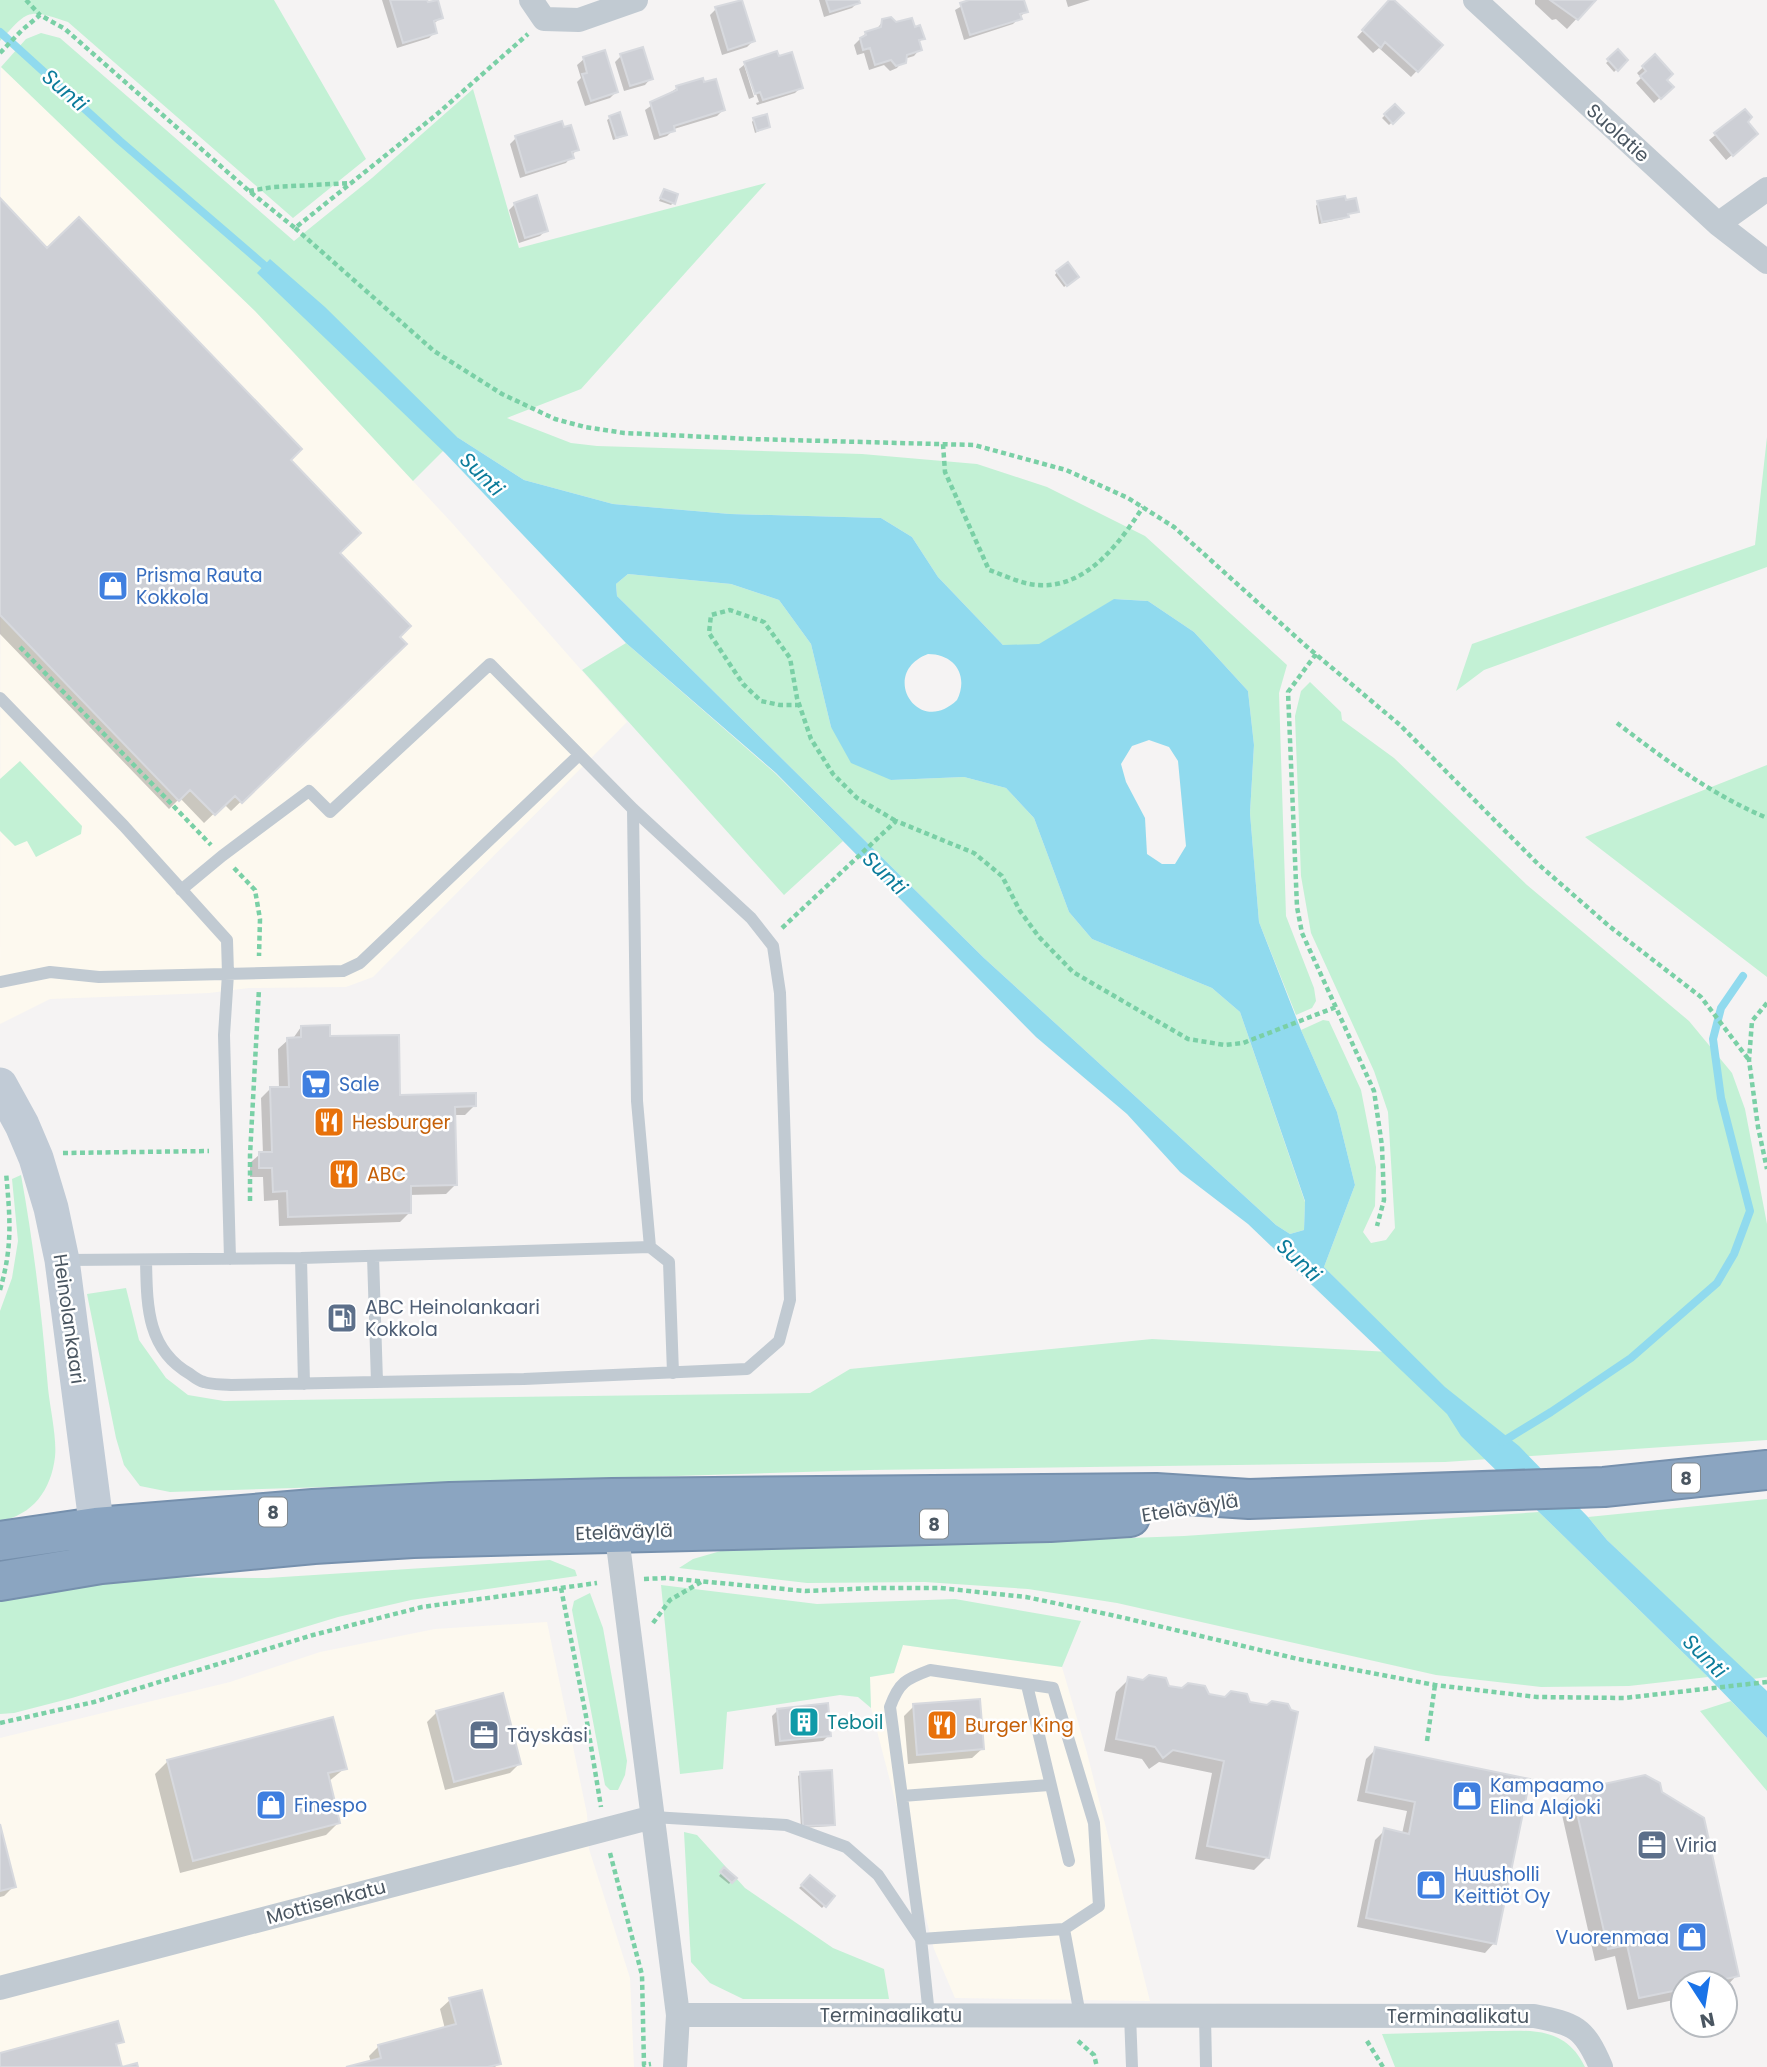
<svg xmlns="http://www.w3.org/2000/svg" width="1767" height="2067" font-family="Poppins,sans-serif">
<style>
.commercial{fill:#fdf9ef}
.green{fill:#c3f1d5}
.water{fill:#90daee;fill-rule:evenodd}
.shadow{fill:#0003}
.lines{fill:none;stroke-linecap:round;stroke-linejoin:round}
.stream{stroke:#90daee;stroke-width:8}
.building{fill:#cdcfd5;stroke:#d7d9de;stroke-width:2}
.highway-casing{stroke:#7690ad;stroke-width:42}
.path{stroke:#7ad0a6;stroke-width:4.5;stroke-dasharray:5 3.5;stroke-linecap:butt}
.lane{stroke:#c1cad2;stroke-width:12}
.street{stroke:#c1cad2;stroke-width:24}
.secondary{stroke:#c1cbd6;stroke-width:35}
.highway{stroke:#8ba5c1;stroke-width:38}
.labels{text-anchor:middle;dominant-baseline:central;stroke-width:5;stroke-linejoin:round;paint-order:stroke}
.shield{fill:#fff;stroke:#808990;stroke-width:2}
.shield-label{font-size:18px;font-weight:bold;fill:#4a5661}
.street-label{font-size:19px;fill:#4a5661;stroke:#fff}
.shop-label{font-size:19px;fill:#366cbe;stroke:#fff;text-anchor:start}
.food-label{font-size:19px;fill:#c56008;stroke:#fff;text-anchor:start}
.service-label{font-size:19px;fill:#4e5e75;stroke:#fff;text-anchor:start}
.culture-label{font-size:19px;fill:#0d838f;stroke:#fff;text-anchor:start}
.water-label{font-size:21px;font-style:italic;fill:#0c7c9b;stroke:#fff}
</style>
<rect width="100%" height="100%" fill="#f5f3f3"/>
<path class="commercial" d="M1 67 255 311 452 523 627 722 373 977 346 987 249 988 209 993 50 999 0 1024Z
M547 1622 587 1814 589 1849 630 1978 634 2067H0V1738L230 1682 320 1652 435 1629Z
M903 1645 1062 1667 1087 1753 1150 2001 955 1998 934 1949 871 1708 870 1677 894 1673Z"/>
<path class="green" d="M0 0H274L366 159 293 218 68 22C27 8 28 10 0 41Z
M41 33 60 38 294 241 372 178 473 89 519 248 766 183 581 389 507 418 571 443 597 446 862 454 977 464 1047 487 1145 536 1287 665 1279 693 1286 916 1314 988 1316 1001 1312 1008 1296 1015 1259 922 1250 813 1254 745 1248 691 1194 632 1148 601 1115 599 1039 645H1003L938 577 912 537 881 518 730 514 613 504 524 480 457 437 413 481 255 311 1 67 26 39Z
M1767 437V567L1484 670 1456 691 1472 644 1755 545Z
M628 574 731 584 779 600 811 644 831 727 891 780 964 777 1006 788 1034 818 1069 912 1092 939 1212 988 1240 1012 1305 1202 1304 1230 1290 1234 1276 1225 984 958 617 596 616 584Z
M626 643 775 773 843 841 784 895 582 670Z
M1310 682 1341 712 1342 720 1394 758 1527 885 1689 1021 1732 1073 1745 1109 1767 1224V1440L1445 1462 869 1470 170 1492 140 1486 124 1465 116 1438 87 1294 126 1288 139 1340 166 1378 188 1395 224 1401 810 1393 850 1369 1152 1339 1409 1353 1324 1267 1355 1185 1337 1112 1301 1030 1323 1020 1329 1021 1361 1090 1376 1167 1375 1206 1363 1232 1371 1243 1386 1240 1395 1228 1388 1112 1374 1071 1311 933 1301 876 1295 716 1301 691Z
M20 761 82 826 81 834 36 857 27 841 15 846 0 831V779Z
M1767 765V977L1585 837Z
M21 1175C34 1246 42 1316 48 1388 50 1408 57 1438 55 1457 51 1490 33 1515 0 1521V1311L12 1278 18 1241 12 1179Z
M1767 1499V1677L1753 1679 1607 1540 1588 1517Z
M1539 1512 1708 1677 1629 1686 1541 1687 1436 1675 1117 1603 1028 1589 925 1582 807 1583 679 1568 693 1559 731 1548 939 1545 1184 1536Z
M550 1560 575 1570 577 1576 411 1600 338 1617 72 1698 14 1713 0 1714V1596L104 1577 267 1578Z
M661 1585 817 1604 955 1599 1081 1621 1062 1667 903 1645 894 1673 870 1677 871 1708 858 1697 840 1695 727 1712 723 1769 680 1774Z
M590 1593 603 1628 627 1761 625 1775 618 1790H610L605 1785 572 1610 574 1601Z
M1731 1701 1767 1738V1791L1700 1711Z
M684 1832 697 1835 745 1888 833 1948 884 1969 889 1999H743L710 1983 691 1962Z
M1489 2031C1529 2031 1565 2025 1585 2067H1395L1382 2034Z"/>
<path class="water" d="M270 259 325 307 457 437 524 480 613 504 730 514 881 518 912 537 938 577 1003 645 1039 644 1114 599 1148 601 1194 632 1248 691 1254 745 1250 813 1259 922 1301 1030 1337 1112 1355 1185 1324 1267 1445 1387 1519 1446 1588 1517 1607 1540 1767 1691V1738L1708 1677 1461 1436 1447 1414 1248 1224 1180 1172 1127 1114 1036 1037 776 773 626 643 445 453 257 273ZM628 574 731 584 779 600 811 644 831 727 851 763 891 780 964 777 1006 788 1034 818 1069 912 1092 939 1212 988 1240 1012 1305 1201 1304 1230 1290 1234 1276 1225 984 958 617 596 616 584ZM928 654C955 654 969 676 957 700 918 738 878 673 928 654ZM1149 740 1169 747 1178 761 1186 846 1175 864H1162L1147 854 1145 818 1126 782 1121 764 1132 746Z"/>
<path class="shadow" d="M382 0H425L441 18 433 24 435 32 429 38 397 48Z
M819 0H857L858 2 852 8 824 17Z
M966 0H1022L1026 11 1013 24 964 40 955 10 967 3Z
M1066 0H1090L1068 7Z
M1392 0 1441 45 1411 77 1379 48 1373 53 1357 37Z
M1535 0H1594L1567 29 1556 19 1552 20 1535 4Z
M716 9 753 41 747 47 722 55 710 15Z
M883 21 914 29 923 38 918 43 920 49 914 56 904 59 897 68 890 71 884 65 869 70 864 53 857 55 854 45 866 33 876 30Z
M1618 52 1626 60 1614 72 1606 63Z
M621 56 651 78 645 85 624 91 615 62Z
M1655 56 1665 80 1671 87 1654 103 1636 83 1641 78 1637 73Z
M584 59 616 92 610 98 585 106 577 82 581 78 577 65Z
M745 63 801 87 795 93 757 105 756 103 759 102Z
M744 65 754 97 749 99 739 69Z
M677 88 723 110 717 116 674 129 667 136 654 140 645 110Z
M1395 106 1402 113 1389 125 1382 118Z
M1745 112 1750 140 1726 160 1709 140Z
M610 118 625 135 622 137 613 140 607 120Z
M754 119 768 127 755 133 752 122Z
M516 138 577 149 566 163 520 178 510 144Z
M664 191 673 203 671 205 659 201Z
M0 201 47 250 288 460 395 654 231 811 224 804 204 823 180 798 169 809 0 634Z
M1318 203 1357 211 1347 215 1344 219 1319 224 1316 206Z
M515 204 546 230 540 236 519 243 509 210Z
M1057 272 1075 279 1064 287 1055 275Z
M301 1027 329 1038 398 1097 475 1105 465 1115H454L456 1184 446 1194 409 1195 410 1212 400 1222 279 1226 278 1200 264 1201 263 1177H250V1163L260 1154H263L261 1098 270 1089H279L278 1049 288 1040H292Z
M1129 1679 1183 1690 1204 1688 1267 1857 1254 1870 1195 1859 1212 1773 1159 1762 1149 1769 1142 1759 1104 1751 1116 1692Z
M914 1706 982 1749 972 1758 908 1764 904 1716Z
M778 1710 829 1735 823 1741 775 1746 772 1716Z
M437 1712 519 1764 510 1773 445 1790 427 1722Z
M1376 1749 1528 1780 1494 1943 1485 1953 1357 1927 1375 1840 1385 1830 1402 1834 1407 1811 1357 1801 1366 1759Z
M168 1761 345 1768 328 1782 339 1822 326 1835 180 1873 155 1774Z
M801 1774 833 1824 831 1826 801 1828 798 1776Z
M1573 1793 1737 1975 1725 1988V1983H1683V1998L1627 2010 1615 1956 1595 1961 1560 1806Z
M0 1832 14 1886 4 1896 0 1897Z
M724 1870 734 1878 729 1884 719 1876Z
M810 1877 832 1897 822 1908 799 1888Z
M450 2000 499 2063 495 2067H353L371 2062 369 2056 379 2046 445 2029 440 2009Z"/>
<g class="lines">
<path class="stream" d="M0 32 120 141 264 265
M1502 1442 1551 1412 1631 1358 1717 1283 1734 1254 1750 1211 1721 1098 1713 1039 1721 1008 1743 976"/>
</g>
<path class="building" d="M390 0H427L428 2 438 0 443 18 434 21 437 33 403 43Z
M742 0 755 41 728 50 715 7Z
M826 0H859L860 3 830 12Z
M969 0H1024L1028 12 1020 14 1022 19 970 35 960 3Z
M1389 0H1394L1443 45 1418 72 1385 42 1381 48 1362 30Z
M1550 0H1596L1578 20Z
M891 17 896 22 912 18 915 27 920 25 925 39 919 40 922 50 907 55 906 63 896 66 891 60 875 65 870 48 863 50 860 38 866 35 865 32 881 27 882 19Z
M643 47 653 79 630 86 620 54Z
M1618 49 1628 60 1618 71 1607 59Z
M605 50 618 92 591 101 582 74 587 73 583 57Z
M777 51 779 56 792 52 803 88 763 100 760 92 755 94 744 62Z
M1655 54 1673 74 1667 80 1674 87 1661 99 1640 76 1646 71 1642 66Z
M703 78 704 82 716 79 725 110 674 126 675 131 660 135 650 102 677 90 676 86Z
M1395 104 1404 113 1393 124 1384 114Z
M1745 109 1752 117 1748 122 1758 134 1733 156 1714 133Z
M620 112 627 135 616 138 609 116Z
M767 114 770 127 757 131 753 118Z
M562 121 564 127 571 125 579 150 572 152 574 158 526 173 515 136Z
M664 189 678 194 675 204 660 198Z
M537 195 548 231 525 238 514 203Z
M1345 196 1346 200 1356 198 1359 212 1348 214 1349 217 1322 222 1317 201Z
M0 198 47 248 79 217 302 449 291 460 361 533 340 553 411 626 400 637 407 644 242 803 235 796 215 815 190 790 179 801 0 615Z
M1068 262 1079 277 1067 286 1056 271Z
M330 1025V1036L399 1035 400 1095 476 1093V1106L455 1107 457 1185 411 1186V1213L288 1217 287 1191 273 1192 272 1168H259V1152H272L270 1087H289L287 1038 301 1037V1026Z
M1149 1675 1166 1678 1169 1686 1182 1688 1188 1683 1205 1686 1209 1694 1225 1697 1231 1691 1247 1694 1250 1702 1267 1705 1272 1701 1288 1704 1291 1710 1298 1712 1269 1858 1207 1846 1224 1761 1173 1750 1163 1758 1155 1747 1116 1739 1128 1677 1143 1680Z
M503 1693 521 1764 454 1782 436 1711Z
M980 1699 984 1749 917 1755 913 1704Z
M828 1703 831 1736 780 1741 777 1709Z
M333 1717 347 1769 328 1773 340 1823 193 1861 167 1760Z
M1375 1747 1530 1779 1496 1944 1366 1918 1384 1828 1409 1834 1415 1802 1366 1792Z
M832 1770 835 1825 803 1826 800 1772Z
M1645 1775 1660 1783 1662 1792 1704 1818 1739 1976 1708 1983H1683V1989L1639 1998 1627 1945 1608 1949 1572 1791Z
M0 1824 16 1887 0 1891Z
M724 1867 737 1878 732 1883 720 1872Z
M810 1875 835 1896 826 1907 801 1885Z
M482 1990 501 2064 488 2067H346L381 2058 378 2045 456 2024 449 1998Z
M118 2021 124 2042 116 2044 122 2067 137 2063 138 2067H0V2053Z"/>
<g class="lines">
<g class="highway-casing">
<path id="highway" d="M0 1541 96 1527 313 1509 450 1502 612 1498 1156 1493 1249 1499 1604 1487 1767 1470
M0 1581 101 1564 314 1544 413 1538 1050 1522 1130 1517"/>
</g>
<path class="path" d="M26 0 40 15
M0 53 22 30 40 15 65 29 249 191 295 228 436 115 528 34
M249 191 273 187 351 183
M295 228 434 351 502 394 555 419 585 427 624 433 751 439 974 445 1066 470 1128 498 1174 527 1306 646 1400 725 1538 864 1609 926 1701 997 1749 1060
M943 444 945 472 989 570C1004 575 1021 584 1037 585 1086 589 1119 544 1143 507
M20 647 211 845
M1316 654 1288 692 1297 907 1302 933 1374 1091 1382 1146 1384 1200 1377 1226
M800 705H780L761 701 743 684 709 633 711 615 730 610 764 622 790 658 797 698 811 739 833 774 857 798 896 821
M1617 723C1664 759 1712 795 1767 818
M234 868 255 890 260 919 259 956
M782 928 896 821 974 853 1002 876 1020 911 1039 937 1073 972 1188 1039 1225 1045 1243 1043 1336 1007
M1767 1003 1752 1021 1749 1060 1758 1127 1767 1169
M63 1153 209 1151
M250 1201V1155L259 989
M0 1290C13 1245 10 1218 6 1172
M644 1579 666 1578 805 1591 873 1588H940L1026 1597 1116 1616 1298 1659 1435 1685 1537 1697 1624 1698 1767 1682
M561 1588 586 1716 601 1807
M653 1623 670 1600 701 1582
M0 1723 94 1702 313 1635 422 1607 597 1583
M1427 1741 1435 1685
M610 1853 642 1975 644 2065 651 2064
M1078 2041 1094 2055 1097 2067
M1367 2041 1383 2067"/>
<path class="lane" d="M0 698 124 826 227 940 228 974 224 1035 230 1259
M633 809 637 1101 650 1247 669 1262 673 1373
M0 982 50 972 99 977 343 971 360 963 579 755
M373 1256 377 1382
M301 1258 304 1384
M66 1260 301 1258 650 1247
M146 1260C147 1304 146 1349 190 1374 194 1377 199 1381 204 1382 212 1385 223 1384 231 1385L524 1379 747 1369 779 1341 790 1300 780 993 773 946 751 918 633 809 490 664 330 812 309 791 222 856 181 890
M930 1670 1053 1688 1094 1823 1099 1906 1064 1929 921 1939 890 1707C899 1682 906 1679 930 1670Z
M1027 1685 1069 1861
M902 1796 1049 1785
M653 1817 786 1825 846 1847 878 1875 921 1939 929 2015
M1064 1929 1080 2015
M1130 2015 1132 2067
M1205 2015 1206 2067"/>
<path class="street" d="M531 0 544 19 579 20 636 0
M1475 0 1718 224 1767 262
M1718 224 1767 189
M615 1521 678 2015 1534 2016C1575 2024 1584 2027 1601 2067
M0 1988 653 1817
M675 2067 678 2015"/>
<path class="secondary" d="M0 1085 22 1125 36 1158 51 1208 62 1260 100 1553"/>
<use href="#highway" class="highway"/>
</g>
<defs>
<g id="shop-square" transform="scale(1.575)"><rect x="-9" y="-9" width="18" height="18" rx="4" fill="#3f7fe0" stroke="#fff"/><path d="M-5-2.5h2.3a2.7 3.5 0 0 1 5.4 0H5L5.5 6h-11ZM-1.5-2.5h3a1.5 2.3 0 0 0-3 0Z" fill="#fff"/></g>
<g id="supermarket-square" transform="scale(1.575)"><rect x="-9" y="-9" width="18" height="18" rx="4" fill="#3f7fe0" stroke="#fff"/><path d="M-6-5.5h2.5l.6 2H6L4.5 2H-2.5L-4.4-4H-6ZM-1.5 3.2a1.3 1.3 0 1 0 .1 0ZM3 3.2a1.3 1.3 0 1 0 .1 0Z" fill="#fff"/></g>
<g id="restaurant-square" transform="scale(1.575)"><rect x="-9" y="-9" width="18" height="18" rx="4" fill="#e8710a" stroke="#fff"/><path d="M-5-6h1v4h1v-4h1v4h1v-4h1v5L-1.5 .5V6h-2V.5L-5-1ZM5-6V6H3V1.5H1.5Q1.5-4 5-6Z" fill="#fff"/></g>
<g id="fuel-square" transform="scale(1.575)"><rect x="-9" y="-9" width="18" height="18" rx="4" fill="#5c6f8a" stroke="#fff"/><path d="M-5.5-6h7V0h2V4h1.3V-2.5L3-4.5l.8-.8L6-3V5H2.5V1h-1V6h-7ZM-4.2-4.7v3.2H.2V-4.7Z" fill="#fff"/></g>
<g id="building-square" transform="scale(1.575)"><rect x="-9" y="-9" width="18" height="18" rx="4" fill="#0f9aa8" stroke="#fff"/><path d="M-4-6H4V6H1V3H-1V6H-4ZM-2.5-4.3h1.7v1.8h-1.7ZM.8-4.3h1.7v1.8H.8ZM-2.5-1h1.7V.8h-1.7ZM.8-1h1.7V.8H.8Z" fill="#fff"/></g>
<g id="office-square" transform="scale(1.575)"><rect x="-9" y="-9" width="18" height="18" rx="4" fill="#5c6f8a" stroke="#fff"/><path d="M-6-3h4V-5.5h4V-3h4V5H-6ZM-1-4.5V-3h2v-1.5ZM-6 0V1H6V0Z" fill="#fff"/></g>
</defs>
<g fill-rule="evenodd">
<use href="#shop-square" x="113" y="586"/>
<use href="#supermarket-square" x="316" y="1084"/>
<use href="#restaurant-square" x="329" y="1122"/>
<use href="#restaurant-square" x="344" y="1174"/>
<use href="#fuel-square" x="342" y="1318"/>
<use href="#building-square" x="804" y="1722"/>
<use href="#restaurant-square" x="942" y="1725"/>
<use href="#office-square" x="484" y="1735"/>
<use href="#shop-square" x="1467" y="1796"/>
<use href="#shop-square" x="271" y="1805"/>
<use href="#office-square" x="1652" y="1845"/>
<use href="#shop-square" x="1431" y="1885"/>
<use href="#shop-square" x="1692" y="1937"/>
</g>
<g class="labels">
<g class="shield">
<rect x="1672" y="1463.5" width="28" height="29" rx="5"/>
<rect x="259" y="1497.5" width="28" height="29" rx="5"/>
<rect x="920" y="1509.5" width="28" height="29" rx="5"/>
</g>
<g class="shield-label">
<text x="1686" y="1478">8</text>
<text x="273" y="1512">8</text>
<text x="934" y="1524">8</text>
</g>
<g class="street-label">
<text transform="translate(1618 133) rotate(42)">Suolatie</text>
<text transform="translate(69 1319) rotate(82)">Heinolankaari</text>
<text transform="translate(1190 1508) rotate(-9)">Eteläväylä</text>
<text transform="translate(624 1532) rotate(-2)">Eteläväylä</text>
<text transform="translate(326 1902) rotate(-15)">Mottisenkatu</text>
<text x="891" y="2015">Terminaalikatu</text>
<text x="1458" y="2016">Terminaalikatu</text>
</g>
<g class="shop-label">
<text x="136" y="575">Prisma Rauta<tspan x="136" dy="22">Kokkola</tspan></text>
<text x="339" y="1084">Sale</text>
<text x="1490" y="1785">Kampaamo<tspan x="1490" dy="22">Elina Alajoki</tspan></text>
<text x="294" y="1805">Finespo</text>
<text x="1454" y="1874">Huusholli<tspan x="1454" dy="22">Keittiöt Oy</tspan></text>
<text x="1669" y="1937" text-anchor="end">Vuorenmaa</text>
</g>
<g class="food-label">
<text x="352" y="1122">Hesburger</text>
<text x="367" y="1174">ABC</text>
<text x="965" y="1725">Burger King</text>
</g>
<g class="service-label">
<text x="365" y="1307">ABC Heinolankaari<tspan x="365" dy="22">Kokkola</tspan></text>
<text x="507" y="1735">Täyskäsi</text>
<text x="1675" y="1845">Viria</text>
</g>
<g class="culture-label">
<text x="827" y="1722">Teboil</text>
</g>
<g class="water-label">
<text transform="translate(65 90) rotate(41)">Sunti</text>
<text transform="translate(482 474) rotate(45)">Sunti</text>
<text transform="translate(885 873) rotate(44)">Sunti</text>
<text transform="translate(1299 1260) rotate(43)">Sunti</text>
<text transform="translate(1705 1656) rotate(45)">Sunti</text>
</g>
</g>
<g transform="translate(1704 2004) rotate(168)"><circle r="33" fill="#ffffff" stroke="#b7bbc0" stroke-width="2"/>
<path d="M0-5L12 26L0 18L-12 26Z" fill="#1a73e8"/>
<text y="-10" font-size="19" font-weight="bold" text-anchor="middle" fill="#4a5661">N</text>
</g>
</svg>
